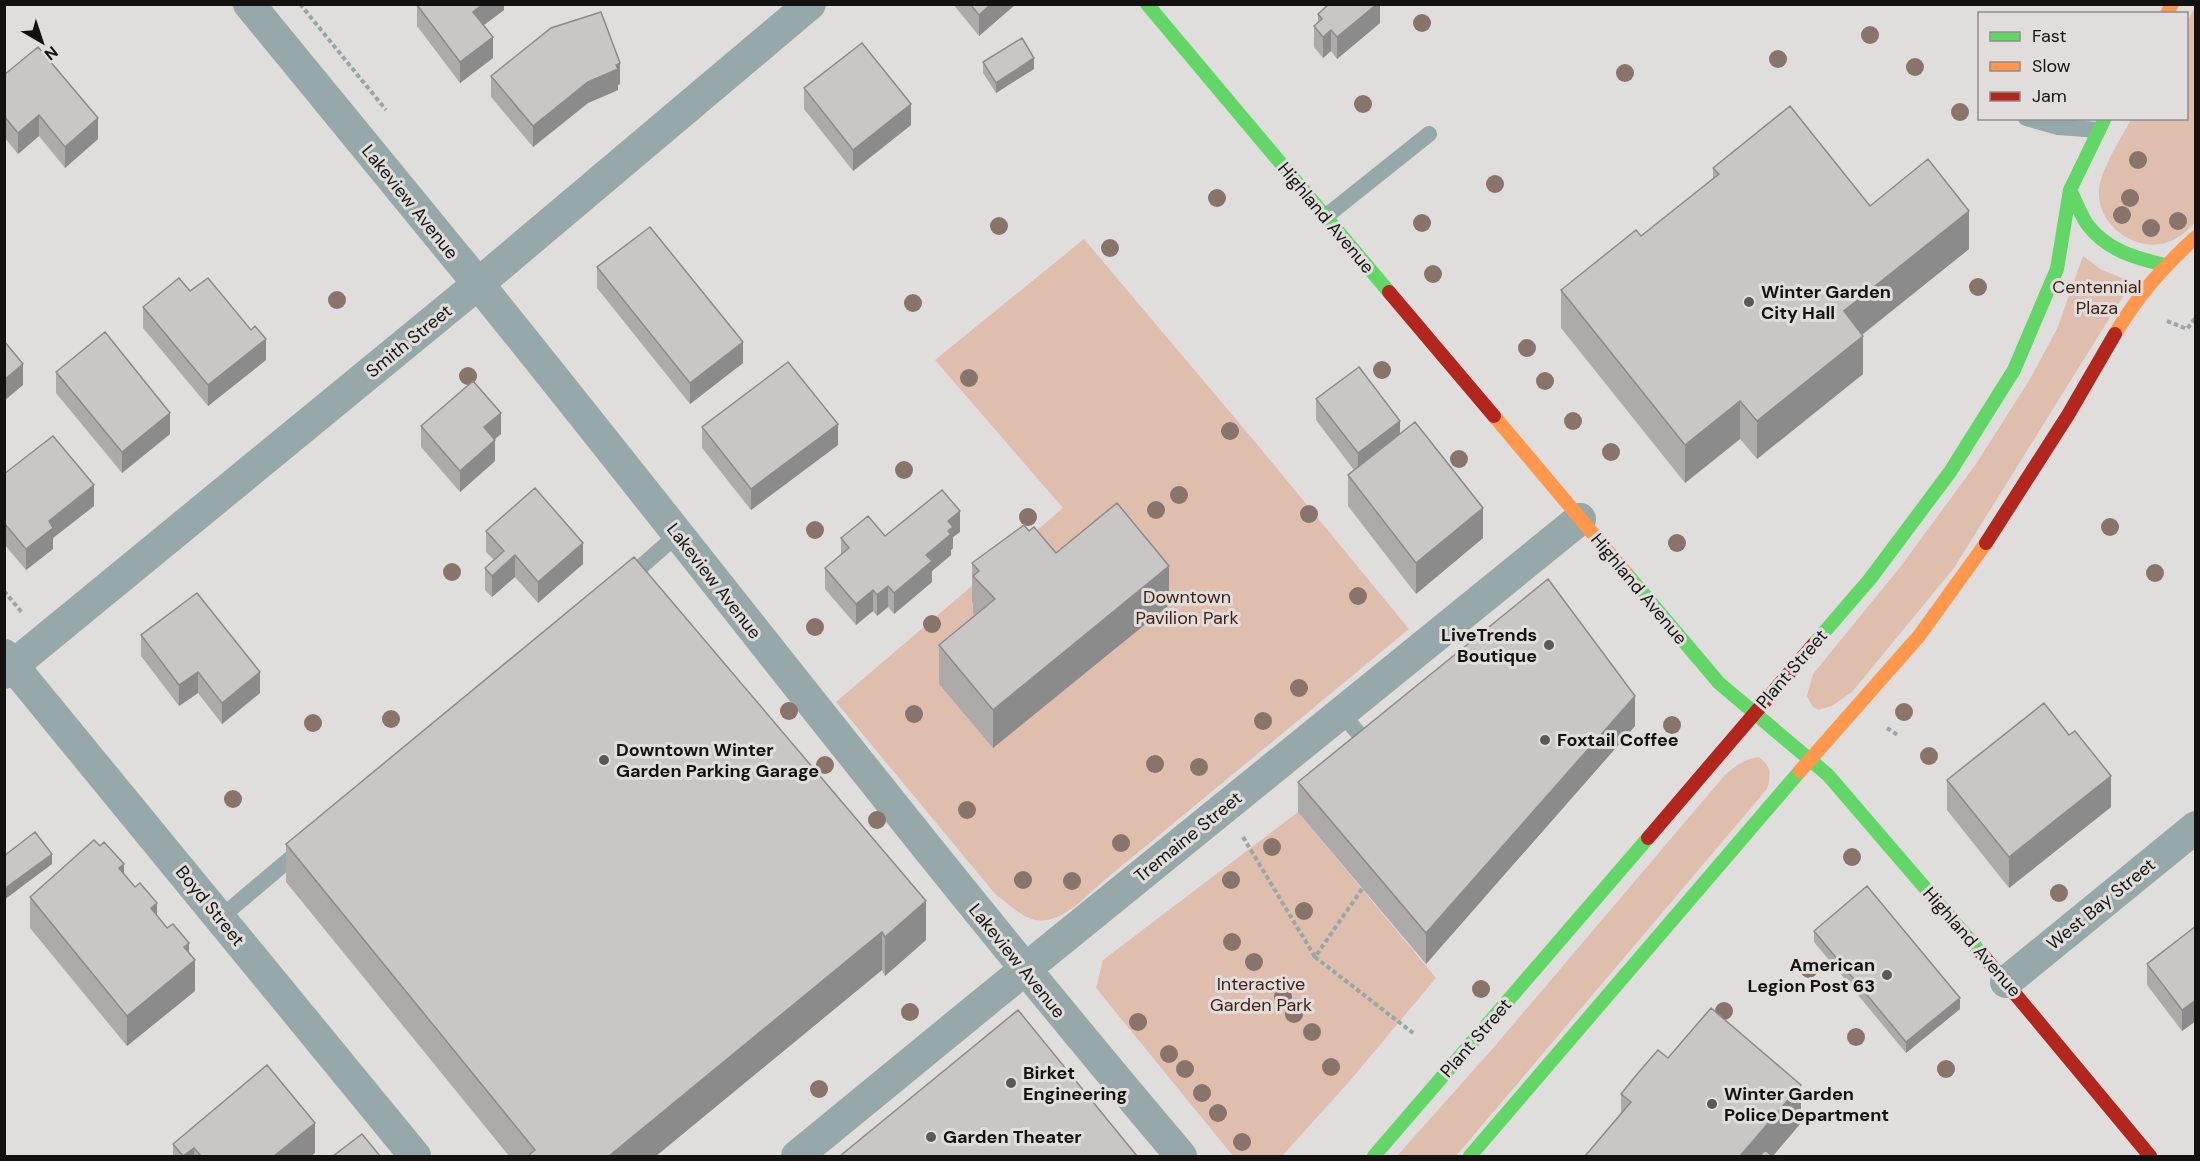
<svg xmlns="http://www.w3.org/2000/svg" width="2200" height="1161" font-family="'DM Sans',sans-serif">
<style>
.green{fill:#dfbeae}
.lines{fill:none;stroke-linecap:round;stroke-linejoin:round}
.path{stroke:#99a5a6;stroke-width:4;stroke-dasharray:4.5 3;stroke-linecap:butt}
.lane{stroke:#96a8aa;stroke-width:16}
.street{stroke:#96a8aa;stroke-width:32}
.fast{stroke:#63d668;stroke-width:14}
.slow{stroke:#ff974d;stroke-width:14}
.jam{stroke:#b3261e;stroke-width:14}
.tree{fill:#89746b}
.wall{fill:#acabaa}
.shaded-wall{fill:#8c8b8b}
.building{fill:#c8c7c6;stroke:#8c8b8b;stroke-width:1.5}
.poi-dot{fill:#5b5958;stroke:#e1dddc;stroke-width:2}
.labels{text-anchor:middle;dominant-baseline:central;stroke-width:6;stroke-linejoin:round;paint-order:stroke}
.street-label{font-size:18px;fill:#131211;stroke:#e1dddc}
.park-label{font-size:18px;fill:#421e0d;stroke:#e1dddc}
.poi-label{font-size:18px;font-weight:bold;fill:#131211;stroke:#e1dddc;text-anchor:start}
</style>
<rect width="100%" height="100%" fill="#e0dedd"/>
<path class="green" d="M2195 7V223C2187 231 2177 240 2165 243 2133 252 2096 223 2099 190 2101 168 2121 139 2131 119L2186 118 2187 22Z
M1084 239 1256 443 1409 629 1101 883C1083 899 1055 931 1027 917 1016 912 1006 902 996 895L836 702 1063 508 935 360Z
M2083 256 2102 270 2132 282 1954 568 1852 692 1832 706 1818 710 1812 706 1807 696 1813 674 1901 566 1976 464 2030 379 2057 329Z
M1759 757C1772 767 1771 775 1767 789L1456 1156H1397L1494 1047 1724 776C1735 766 1745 759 1759 757Z
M1298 812 1436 978 1348 1083 1282 1156H1233L1096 988 1103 960Z"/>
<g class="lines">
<path class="path" d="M300 4 386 110
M2167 321 2187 329 2196 317
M4 591 23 614
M1887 728 1899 736
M1243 837 1315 957
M1362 889 1315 957 1413 1033"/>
<path class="lane" d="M2026 118 2058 127 2098 130
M1325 217 1429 134
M626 580 677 535
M1341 713 1373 750
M220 918 304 847"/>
<path class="street" d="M249 4C326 99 404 192 480 286 714 576 940 872 1181 1156
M4 655 415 1156
M4 673 478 284 810 4
M2006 982 2196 827
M797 1156 991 997 1580 519"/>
<path class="fast" d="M1147 4 1389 292
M2070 190C2076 201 2080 214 2087 224 2106 250 2135 258 2165 265
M1626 573 1719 683 1828 775 1981 953
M1814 644 1870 579 1950 472 2014 370 2057 269 2070 190 2105 118
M1374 1156 1648 838
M1470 1156 1800 771"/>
<path class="slow" d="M2167 14 2172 4
M2115 334C2138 295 2163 267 2196 237
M1494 416 1626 573
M1800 771 1919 636 1986 543"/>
<path class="jam" d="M1389 292 1494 416
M1986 543 2068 415 2115 334
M1648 838 1814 644
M1981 953 2150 1156"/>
</g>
<g class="tree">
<circle cx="1422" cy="23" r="9"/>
<circle cx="1870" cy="35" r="9"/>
<circle cx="1778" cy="59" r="9"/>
<circle cx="1915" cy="67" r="9"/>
<circle cx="1625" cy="73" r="9"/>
<circle cx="1363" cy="104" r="9"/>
<circle cx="1960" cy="112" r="9"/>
<circle cx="2138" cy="160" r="9"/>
<circle cx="1495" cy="184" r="9"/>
<circle cx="1217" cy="198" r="9"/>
<circle cx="2130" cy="198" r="9"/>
<circle cx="2122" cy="215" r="9"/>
<circle cx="2178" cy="221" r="9"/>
<circle cx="1422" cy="223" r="9"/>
<circle cx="999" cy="226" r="9"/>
<circle cx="2151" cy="228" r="9"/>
<circle cx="1110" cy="248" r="9"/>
<circle cx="1433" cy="274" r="9"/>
<circle cx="1978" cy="287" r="9"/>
<circle cx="337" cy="300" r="9"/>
<circle cx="913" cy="303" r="9"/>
<circle cx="1527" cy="348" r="9"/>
<circle cx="1382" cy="370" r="9"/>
<circle cx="468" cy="376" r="9"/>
<circle cx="969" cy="378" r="9"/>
<circle cx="1545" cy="381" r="9"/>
<circle cx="1573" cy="421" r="9"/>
<circle cx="1230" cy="431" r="9"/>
<circle cx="1611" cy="452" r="9"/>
<circle cx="1459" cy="459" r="9"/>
<circle cx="904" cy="470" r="9"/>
<circle cx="1179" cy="495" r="9"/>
<circle cx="1156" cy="510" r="9"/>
<circle cx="1309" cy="514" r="9"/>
<circle cx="1028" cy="517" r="9"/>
<circle cx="2110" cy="527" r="9"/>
<circle cx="815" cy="530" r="9"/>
<circle cx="1677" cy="543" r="9"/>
<circle cx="452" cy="572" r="9"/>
<circle cx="2155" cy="573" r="9"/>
<circle cx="1358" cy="596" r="9"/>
<circle cx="932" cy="624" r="9"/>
<circle cx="815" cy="627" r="9"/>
<circle cx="1299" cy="688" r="9"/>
<circle cx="789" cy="711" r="9"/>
<circle cx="1904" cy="712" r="9"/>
<circle cx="914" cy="714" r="9"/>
<circle cx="391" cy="719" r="9"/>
<circle cx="1263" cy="721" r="9"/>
<circle cx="313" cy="723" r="9"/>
<circle cx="1672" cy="725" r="9"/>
<circle cx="1929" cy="756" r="9"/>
<circle cx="1155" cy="764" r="9"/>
<circle cx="825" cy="765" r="9"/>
<circle cx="1199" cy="767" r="9"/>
<circle cx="233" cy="799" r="9"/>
<circle cx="967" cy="810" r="9"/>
<circle cx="877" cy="820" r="9"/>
<circle cx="1121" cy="843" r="9"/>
<circle cx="1272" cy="847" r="9"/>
<circle cx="1852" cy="857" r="9"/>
<circle cx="1023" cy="880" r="9"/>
<circle cx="1231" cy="880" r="9"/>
<circle cx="1072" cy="881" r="9"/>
<circle cx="2059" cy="893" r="9"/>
<circle cx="1304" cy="911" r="9"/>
<circle cx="1232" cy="942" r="9"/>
<circle cx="1254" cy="962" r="9"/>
<circle cx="1809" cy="969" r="9"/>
<circle cx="1481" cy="989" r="9"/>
<circle cx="1283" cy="997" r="9"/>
<circle cx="1724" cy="1011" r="9"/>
<circle cx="910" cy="1012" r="9"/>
<circle cx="1294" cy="1014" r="9"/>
<circle cx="1138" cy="1022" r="9"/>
<circle cx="1312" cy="1032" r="9"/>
<circle cx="1856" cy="1037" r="9"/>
<circle cx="1169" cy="1054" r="9"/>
<circle cx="1331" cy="1067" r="9"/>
<circle cx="1185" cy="1069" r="9"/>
<circle cx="1946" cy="1069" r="9"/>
<circle cx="819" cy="1089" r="9"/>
<circle cx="1202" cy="1093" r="9"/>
<circle cx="1218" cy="1113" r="9"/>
<circle cx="1242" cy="1142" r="9"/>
</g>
<path class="wall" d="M504 4V10L484 25 493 58 460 83 417 26V5Z
M953 4H1016L979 36Z
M1380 4V23L1337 59 1331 51 1323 58 1314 47V26L1318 22V14Z
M983 62 1034 69 996 93 983 73Z
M4 75 98 139 65 168 39 136 18 154 4 137Z
M491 76 620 84 618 85V90L588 103 533 147 491 97Z
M804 88 911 125 853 171 804 109Z
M1713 168 1870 206 1969 249 1862 335 1863 374 1757 459 1740 439 1685 483 1561 328V290L1641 236 1713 178Z
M597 267 743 363 690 404 597 288Z
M190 291 266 360 208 406 143 328V307Z
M56 372 170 434 122 473 56 393Z
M1316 399 1400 434 1483 538 1416 594 1348 506V475L1354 470 1316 420Z
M421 426 501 434 495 439V461L460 492 421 447Z
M702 427 838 445 751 510 702 448Z
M4 474 94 506 53 538V549L26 570 4 544Z
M486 531 583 564 538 603 515 577 492 597 485 590V568L494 560 486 552Z
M1029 531 1056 553 1169 605 993 748 939 684V645L975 615 973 614V603L972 602V563Z
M960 532 953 537V548L951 550V555L932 571V582L894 614 888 607 877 616 873 611 856 625 825 589V568L841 555V538Z
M634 557 926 940 885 976 882 970 656 1156H509L286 882V844Z
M141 635 260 693 222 724 198 693 179 706 141 656Z
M1635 726 1426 964 1298 812V782Z
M2069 735 2111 807 2009 888 1947 810V780Z
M124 874 167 928 189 953 195 991 127 1046 30 928V897Z
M2196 926V1021L2182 1031 2147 985V964Z
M1814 931 1960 1009 1906 1053 1814 942Z
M1668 1058 1801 1123 1621 1114V1094Z
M173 1144 315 1153 311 1156H173Z"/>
<path class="shaded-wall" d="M483 4H504V10L473 33V12Z
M991 4H1016L979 36V15Z
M1377 4H1380V23L1337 59V37Z
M1331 30V51L1323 58V37Z
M493 37V58L460 83V62Z
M1034 58V69L996 93V83Z
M620 63V84L618 85V90L588 103 533 147V126L588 82Z
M911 104V125L853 171V150Z
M39 115V136L18 154V133Z
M98 118V139L65 168V147Z
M1969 211V249L1844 349V311Z
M1863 336V374L1757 459V421Z
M266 339V360L208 406V385Z
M743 342V363L690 404V383Z
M23 364V385L4 401V380Z
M1740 401V439L1685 483V445Z
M170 413V434L122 473V452Z
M501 413V434L484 448V427Z
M1400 421V442L1358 474V453Z
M838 424V445L751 510V489Z
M495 440V461L460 492V471Z
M94 485V506L53 538V549L26 570V549L49 521Z
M1483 508V538L1416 594V563Z
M960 511V532L953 537V548L951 550V555L932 571V582L894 614V593L926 555 948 521Z
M583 543V564L538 603V582Z
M515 555V577L492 597V576Z
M1169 566V605L993 748V710Z
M888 586V607L877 616V595Z
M873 590V611L856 625V604Z
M198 672V693L179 706V685Z
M260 672V693L222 724V703Z
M1635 696V726L1426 964V933Z
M2111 776V807L2009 888V857Z
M52 854V864L4 900V889Z
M124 864V894L119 868Z
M926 901V940L885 976V937Z
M157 903V934L151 908Z
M882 932V970L656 1156H609Z
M189 943V965L195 960V991L127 1046V1016Z
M1960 998V1009L1906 1053V1042Z
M2196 1000V1021L2182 1031V1010Z
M1801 1085V1123L1773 1156H1740Z
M315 1123V1153L311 1156H274Z
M194 1148V1156H183Z"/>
<path class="building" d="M418 4H483L473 12 493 37 460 62 417 5Z
M970 4H991L979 15Z
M1329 4H1377L1337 37 1331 30 1323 37 1314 26 1322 19 1318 14Z
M601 12 620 63 616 65 618 69 588 82 533 126 491 76 551 28Z
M1022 38 1034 58 996 83 983 62Z
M862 43 911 104 853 150 804 88Z
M38 47 98 118 65 147 39 115 18 133 4 116V75Z
M1790 106 1870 206 1928 159 1969 211 1844 311 1863 336 1757 421 1740 401 1685 445 1561 290 1636 230 1641 236 1719 174 1713 168Z
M650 227 743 342 690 383 597 267Z
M179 278 190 291 208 278 251 330 255 326 266 339 208 385 143 307Z
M105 332 170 413 122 452 56 372Z
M4 341 23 364 4 380Z
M788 362 838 424 751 489 702 427Z
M1359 367 1400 421 1358 453 1316 399Z
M473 381 501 413 484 427 495 440 460 471 421 426Z
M1415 422 1483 508 1416 563 1348 475Z
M53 436 94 485 49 521 53 528 26 549 4 523V474Z
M535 488 583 543 538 582 515 555 492 576 485 568 504 551 486 531Z
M942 490 960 511 948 521 953 527 948 531 951 534 926 555 932 561 894 593 888 586 877 595 873 590 856 604 825 568 849 548 841 538 868 516 885 536Z
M1117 503 1169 566 993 710 939 645 995 599 973 576 979 571 972 563 1024 525 1029 531 1034 527 1056 553Z
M634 557 926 901 885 937 882 932 609 1156H531L530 1154 535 1150 286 844Z
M1548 579 1635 696 1426 933 1298 782Z
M197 593 260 672 222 703 198 672 179 685 141 635Z
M2044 703 2069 735 2075 731 2111 776 2009 857 1947 780Z
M35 832 52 854 4 889V856Z
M94 840 100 846 104 842 124 864 119 868 135 887 140 883 157 903 151 908 167 928 173 924 189 943 184 947 195 960 127 1016 30 897Z
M1867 886 1960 998 1906 1042 1814 931Z
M2196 926V1000L2182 1010 2147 964Z
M1711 1008 1801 1085 1740 1156H1585L1631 1102 1621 1094 1638 1073 1658 1050 1668 1058Z
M1018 1010 1137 1156H840Z
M267 1065 315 1123 274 1156H201L194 1148 183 1156 173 1144Z
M362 1134 380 1156H333Z
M1765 1150 1772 1156H1760Z"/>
<g class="poi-dot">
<circle cx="1749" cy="302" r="6"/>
<circle cx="1549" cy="645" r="6"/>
<circle cx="1545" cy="740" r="6"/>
<circle cx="604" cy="760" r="6"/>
<circle cx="1887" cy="975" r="6"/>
<circle cx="1011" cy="1083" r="6"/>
<circle cx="1712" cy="1104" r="6"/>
<circle cx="931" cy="1137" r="6"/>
</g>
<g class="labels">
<g class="street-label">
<text transform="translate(410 202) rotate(51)">Lakeview Avenue</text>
<text transform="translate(1326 218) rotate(50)">Highland Avenue</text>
<text transform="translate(409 341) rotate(-39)">Smith Street</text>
<text transform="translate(714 581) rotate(52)">Lakeview Avenue</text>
<text transform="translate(1639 589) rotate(50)">Highland Avenue</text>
<text transform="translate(1792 669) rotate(-49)">Plant Street</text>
<text transform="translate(1188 837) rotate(-39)">Tremaine Street</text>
<text transform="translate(2101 904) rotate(-39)">West Bay Street</text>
<text transform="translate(210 906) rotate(51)">Boyd Street</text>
<text transform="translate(1972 942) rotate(49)">Highland Avenue</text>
<text transform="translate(1017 961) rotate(51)">Lakeview Avenue</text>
<text transform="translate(1476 1038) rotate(-49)">Plant Street</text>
</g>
<g class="park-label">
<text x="2097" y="287">Centennial<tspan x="2097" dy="21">Plaza</tspan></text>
<text x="1187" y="597">Downtown<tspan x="1187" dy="21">Pavilion Park</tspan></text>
<text x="1261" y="984">Interactive<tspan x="1261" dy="21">Garden Park</tspan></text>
</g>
<g class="poi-label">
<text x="1761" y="292">Winter Garden<tspan x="1761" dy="21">City Hall</tspan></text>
<text x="1537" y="635" text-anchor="end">LiveTrends<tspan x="1537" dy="21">Boutique</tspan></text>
<text x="1557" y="740">Foxtail Coffee</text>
<text x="616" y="750">Downtown Winter<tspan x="616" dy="21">Garden Parking Garage</tspan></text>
<text x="1875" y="965" text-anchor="end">American<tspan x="1875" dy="21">Legion Post 63</tspan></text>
<text x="1023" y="1073">Birket<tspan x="1023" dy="21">Engineering</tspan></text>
<text x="1724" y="1094">Winter Garden<tspan x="1724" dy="21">Police Department</tspan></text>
<text x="943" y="1137">Garden Theater</text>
</g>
</g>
<rect width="2200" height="1161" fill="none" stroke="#131211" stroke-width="12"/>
<rect x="1978" y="12" width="210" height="108" fill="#e1dddc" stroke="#8f8c8b" stroke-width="1.5"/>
<rect x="1990" y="32" width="30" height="9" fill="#63d668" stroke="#8f8c8b" stroke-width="1.5"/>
<text x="2032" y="42" font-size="18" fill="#131211">Fast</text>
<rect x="1990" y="62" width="30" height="9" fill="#ff974d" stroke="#8f8c8b" stroke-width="1.5"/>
<text x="2032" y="72" font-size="18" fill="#131211">Slow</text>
<rect x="1990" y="92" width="30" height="9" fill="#b3261e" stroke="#8f8c8b" stroke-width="1.5"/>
<text x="2032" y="102" font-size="18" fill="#131211">Jam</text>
<g transform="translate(42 42) rotate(141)" stroke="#e1dddc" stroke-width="4.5" paint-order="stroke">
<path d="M0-4.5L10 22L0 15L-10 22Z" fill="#131211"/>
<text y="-9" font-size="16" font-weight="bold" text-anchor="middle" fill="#131211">N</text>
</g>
</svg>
